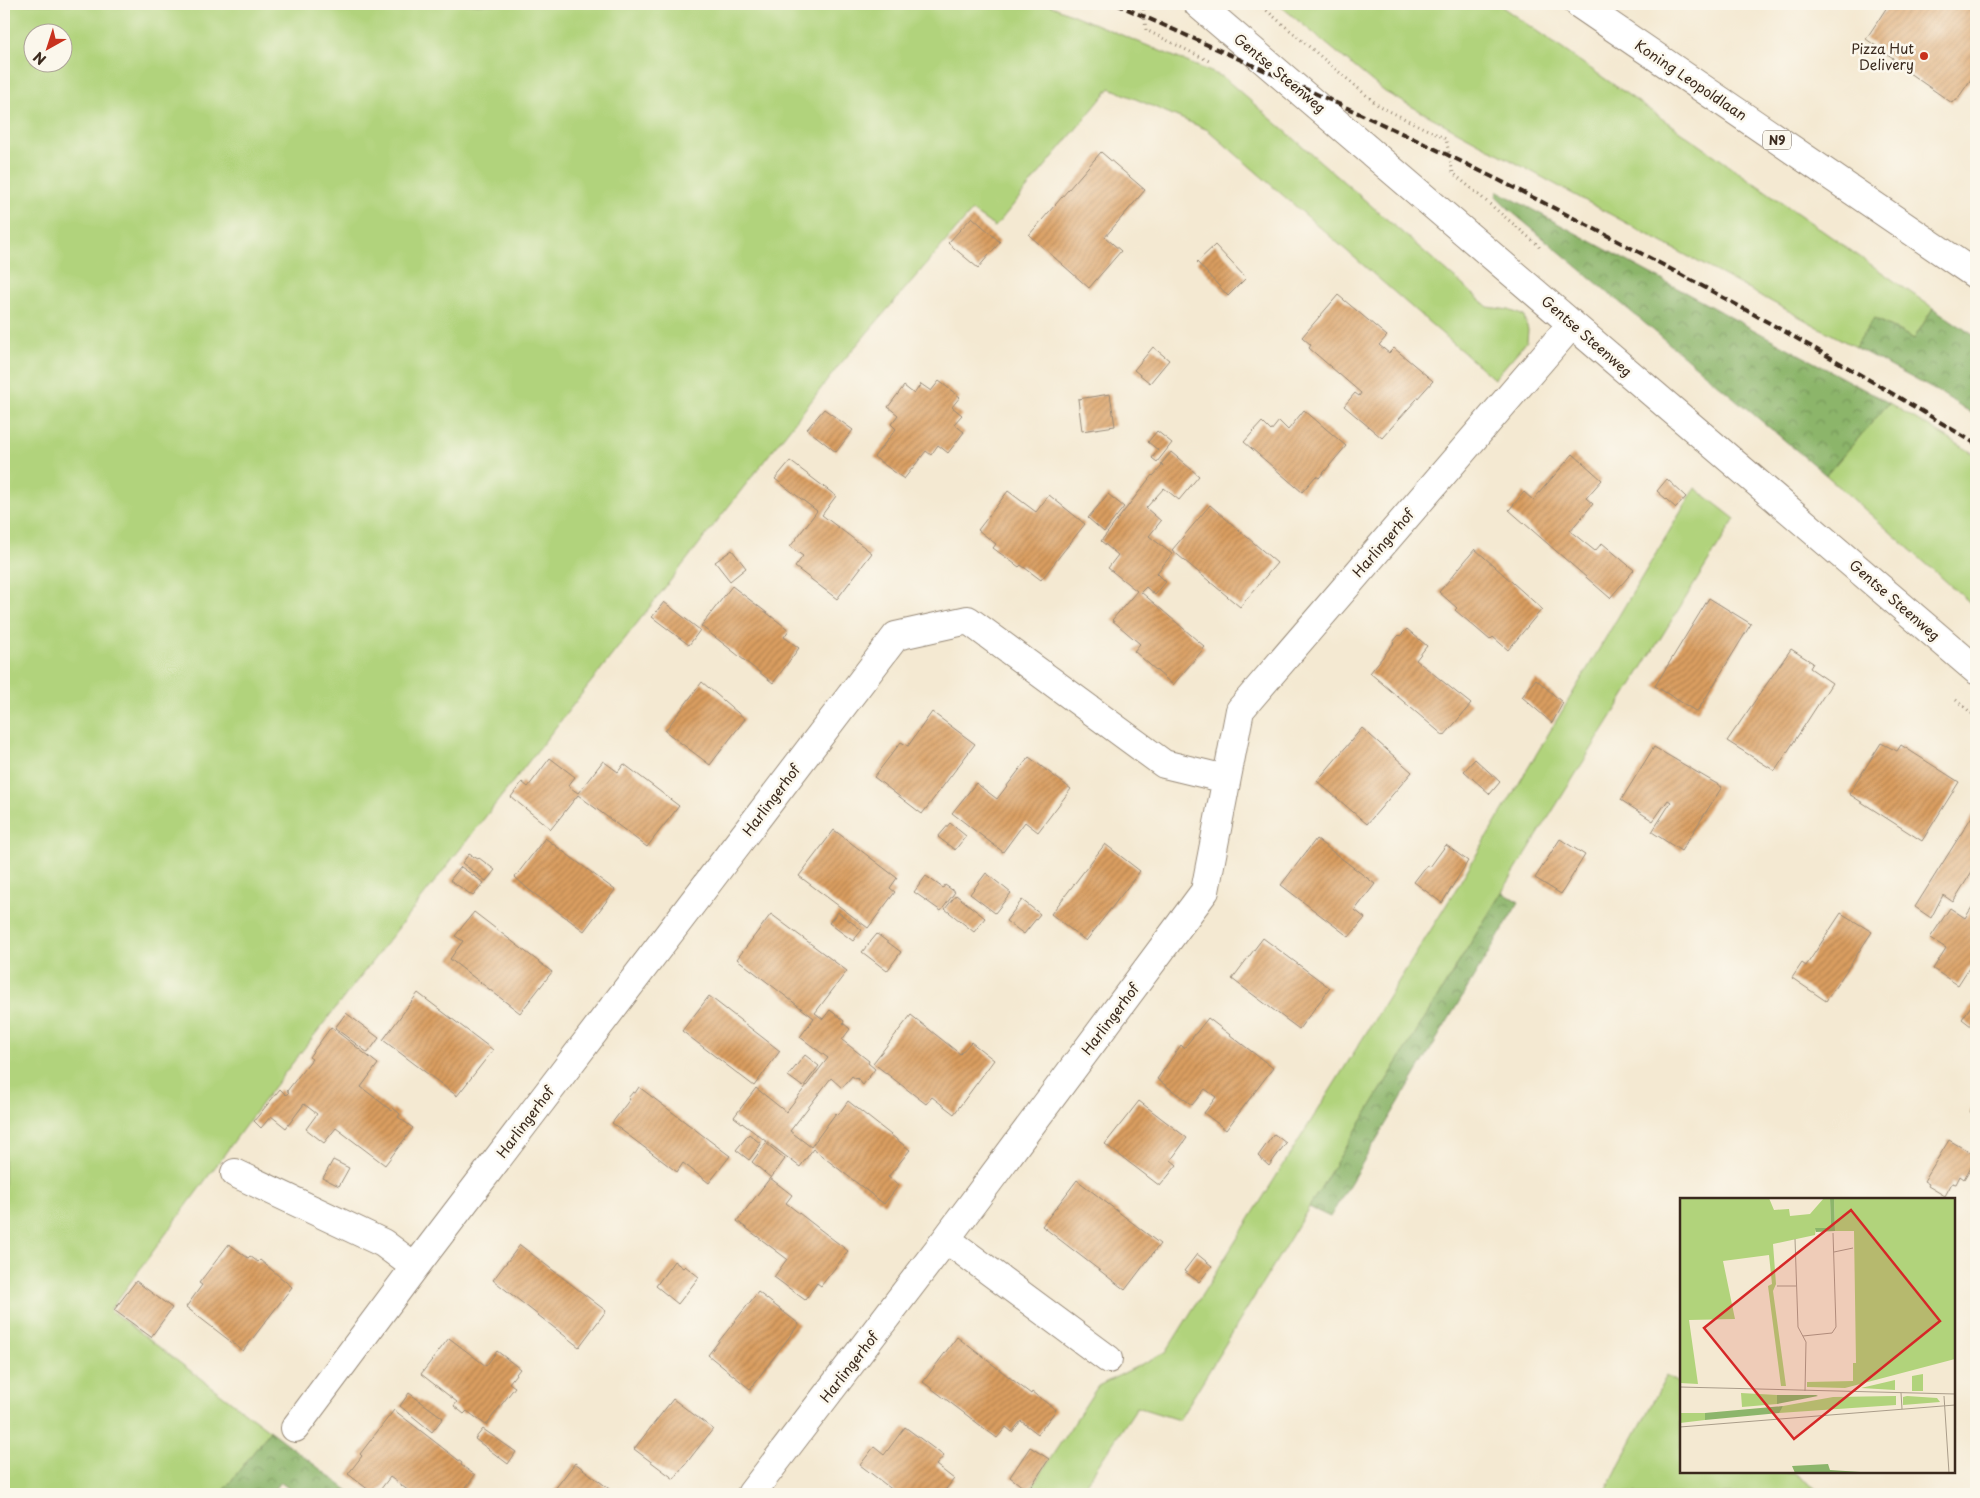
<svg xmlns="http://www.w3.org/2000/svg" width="1980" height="1498" font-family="'Playpen Sans',sans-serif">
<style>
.green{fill:#b1d37b;stroke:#767e4c;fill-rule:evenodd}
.forest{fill:url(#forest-crowns);stroke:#647044}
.building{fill:url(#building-hatch)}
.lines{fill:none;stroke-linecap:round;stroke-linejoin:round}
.minor-casing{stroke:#988a78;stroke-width:30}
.major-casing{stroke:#988a78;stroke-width:30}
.path{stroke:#988a78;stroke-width:3;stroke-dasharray:1 4;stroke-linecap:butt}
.minor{stroke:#fff;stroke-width:28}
.major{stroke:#fff;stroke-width:28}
.rail{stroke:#3b2a1e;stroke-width:4;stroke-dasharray:8 4;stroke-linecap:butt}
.poi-dot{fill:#c8321e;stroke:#fbf7ec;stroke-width:2}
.labels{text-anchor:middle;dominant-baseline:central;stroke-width:5;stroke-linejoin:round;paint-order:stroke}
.shield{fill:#fbf7ec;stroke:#75685c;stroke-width:1}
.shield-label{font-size:12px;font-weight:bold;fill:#3b2a1e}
.poi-label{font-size:14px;fill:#3b2a1e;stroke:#fbf7ec;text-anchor:end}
.street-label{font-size:14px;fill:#3b2a1e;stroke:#fbf7ec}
.inset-road{fill:none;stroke:#aa9d8a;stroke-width:1}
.view{fill:#d62828;fill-opacity:0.15;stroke:#d62828;stroke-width:2.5}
.inset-edge{fill:none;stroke:#3b2a1e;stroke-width:2.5}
</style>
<defs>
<pattern id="forest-crowns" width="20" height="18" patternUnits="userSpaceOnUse" patternTransform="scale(1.25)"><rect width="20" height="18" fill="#8cb56b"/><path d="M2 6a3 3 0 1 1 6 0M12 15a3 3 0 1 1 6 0" fill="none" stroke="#749357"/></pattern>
<pattern id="building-hatch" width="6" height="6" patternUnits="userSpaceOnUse" patternTransform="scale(1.25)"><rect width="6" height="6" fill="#da9e60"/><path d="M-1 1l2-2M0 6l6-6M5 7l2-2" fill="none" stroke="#b2814f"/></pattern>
</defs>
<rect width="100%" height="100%" fill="#fbf7ec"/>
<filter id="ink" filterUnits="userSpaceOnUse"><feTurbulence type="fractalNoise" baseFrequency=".02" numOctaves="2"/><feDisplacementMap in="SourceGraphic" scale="10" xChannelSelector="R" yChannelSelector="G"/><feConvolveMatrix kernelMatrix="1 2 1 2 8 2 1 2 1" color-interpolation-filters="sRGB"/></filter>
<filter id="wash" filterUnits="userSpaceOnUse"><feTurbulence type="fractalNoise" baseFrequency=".0096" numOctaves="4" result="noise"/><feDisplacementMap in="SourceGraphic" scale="20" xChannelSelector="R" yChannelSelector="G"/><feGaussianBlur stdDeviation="1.12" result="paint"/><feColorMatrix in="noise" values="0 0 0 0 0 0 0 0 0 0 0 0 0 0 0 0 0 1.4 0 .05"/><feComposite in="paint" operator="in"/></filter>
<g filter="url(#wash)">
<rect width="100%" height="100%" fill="#f4e9d2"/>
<path class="green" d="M4 4H1047L1223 77 1488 307 1509 310 1524 316 1528 330 1527 341 1494 379 1208 130 1110 88 995 227 972 211 837 368 273 1088 110 1310 270 1431 221 1494H4ZM62 32V62H32V32Z
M1278 4H1498L1933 308 1914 339 1875 318 1855 347 1385 92Z
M1889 403 1976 455V608L1826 475Z
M1695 488 1735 519 1502 892 1179 1420 1137 1407 1079 1494H1027L1098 1386 1166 1352 1447 904Z
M1667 1375 1681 1385V1472H1793L1823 1494H1604Z"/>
<path class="forest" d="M1498 191 1889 403 1826 475 1512 212 1496 196Z
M1933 308 1976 337V416L1942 394 1855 347 1874 318 1914 339Z
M1502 892 1519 902 1330 1217 1309 1207Z
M270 1431 353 1494H296L280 1482 271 1494H221Z"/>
<g id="blocks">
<path class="building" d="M1889 4 1893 6 1894 4H1976V72L1956 101 1954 100 1952 103 1892 61 1893 58 1866 39Z
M1101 152 1145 190 1105 237 1121 251 1089 288 1029 235Z
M972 217 1000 242 978 268 948 243Z
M1215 245 1246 278 1228 296 1197 262Z
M1338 295 1387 336 1379 345 1389 353 1394 348 1433 381 1382 438 1344 406 1355 393 1359 396 1361 393 1309 348 1311 345 1302 337Z
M1153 347 1169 360 1150 383 1134 370Z
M939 381 960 397 952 407 962 415 954 424 964 432 948 453 938 445 931 455 926 451 904 479 874 457 896 429 891 424 898 415 888 407 904 386 914 394 921 384 931 391Z
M1110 394 1115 426 1082 431 1078 399Z
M824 409 853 430 836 452 807 429Z
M1304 410 1346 446 1319 478 1316 476 1302 492 1244 442 1262 422 1271 431 1279 421 1288 430Z
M1157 431 1172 443 1157 462 1152 458 1158 450 1148 442Z
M1171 452 1199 476 1179 500 1164 488 1146 508 1161 521 1149 536 1172 554 1157 573 1166 582 1155 595 1146 587 1141 592 1205 647 1173 685 1134 651 1140 644 1112 620 1137 591 1108 568 1118 555 1101 541 1152 475 1153 476 1163 465 1161 464Z
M1573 454 1602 480 1586 498 1593 504 1570 531 1595 551 1602 543 1634 570 1610 598 1509 510 1524 492 1533 500Z
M790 461 836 496 822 515 872 553 837 599 795 567 803 556 790 547 817 511 775 479Z
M1667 479 1686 497 1676 508 1657 491Z
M1008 491 1036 512 1049 495 1085 524 1041 580 1021 565 1019 567 993 548 996 544 978 530Z
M1108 494 1124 507 1104 532 1088 518Z
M1210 505 1277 563 1240 607 1172 550Z
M1475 549 1542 609 1508 650 1493 637 1490 640 1455 610 1457 608 1439 592Z
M732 550 746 568 730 581 715 562Z
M732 586 789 630 784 637 799 648 773 683 701 626Z
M1709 598 1751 624 1697 712 1655 686Z
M664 602 700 630 689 645 652 617Z
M1407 629 1427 646 1416 660 1471 704 1444 736 1370 673 1394 643 1393 642 1399 635 1400 636Z
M1791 649 1813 663 1810 668 1832 683 1775 771 1727 741Z
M1536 679 1563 703 1552 723 1522 697Z
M702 682 745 719 710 765 665 731Z
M932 712 975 744 922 814 874 777 901 742 908 746Z
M1362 728 1412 772 1367 824 1317 781Z
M1881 743 1897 751 1901 745 1959 782 1922 841 1849 794Z
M1654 747 1722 787 1681 851 1652 832 1671 802 1668 800 1653 821 1621 800Z
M1029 757 1071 789 1038 832 1025 822 1003 852 952 813 976 783 997 799Z
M550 758 575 777 568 786 578 793 603 761 618 772 624 764 679 806 647 847 578 795 551 829 511 797 522 782 528 787Z
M1475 759 1500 782 1490 794 1464 771Z
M1976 810V865L1953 902 1943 895 1931 918 1915 907Z
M950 823 966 836 955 850 938 837Z
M834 830 897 878 890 888 895 892 868 928 799 876Z
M545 838 615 890 584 931 528 889 515 877Z
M1316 839 1375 884 1355 910 1365 918 1349 937 1281 885Z
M1560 839 1585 855 1561 894 1535 878Z
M1105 844 1140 871 1086 941 1051 914Z
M1446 845 1468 861 1442 903 1414 882 1427 865 1430 867Z
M469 854 478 859 479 858 495 870 486 881 462 863Z
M461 867 484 883 473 896 450 880Z
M986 873 1011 893 995 913 970 894Z
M926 876 943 888 945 885 955 892 941 911 914 892Z
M956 895 985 918 974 932 945 909Z
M1022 900 1040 914 1024 934 1006 921Z
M1976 901V957L1958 985 1933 969 1946 948 1930 938 1950 908 1965 918Z
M474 912 552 972 520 1013 450 959 463 941 455 936Z
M838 912 862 930 853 941 829 923Z
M1841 913 1872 932 1826 1001 1792 978 1802 963 1806 966Z
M771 914 847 971 815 1013 823 1019 830 1010 844 1021 843 1023 850 1029 842 1040 869 1061 868 1063 875 1069 863 1085 857 1078 856 1079 852 1076 842 1088 831 1078 790 1131 811 1147 836 1113 838 1115 848 1101 910 1150 888 1177 899 1185 884 1204 813 1149 800 1167 734 1117 756 1088 786 1112 828 1058 800 1037 814 1018 737 959Z
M877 934 901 952 887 971 862 952Z
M1263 938 1330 988 1299 1029 1232 979Z
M418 993 493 1050 457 1096 383 1040Z
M709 996 780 1051 754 1086 682 1031Z
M1976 999V1030L1962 1019Z
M346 1013 379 1038 368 1053 335 1028Z
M911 1015 960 1054 971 1042 994 1060 954 1114 932 1097 926 1104 873 1063Z
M1208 1018 1273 1068 1226 1130 1204 1113 1216 1097 1205 1089 1192 1105 1157 1079 1181 1045 1184 1048Z
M331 1027 378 1064 361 1087 392 1111 393 1108 400 1114 398 1117 413 1128 385 1165 336 1128 324 1143 306 1129 317 1114 304 1104 286 1128 271 1116 261 1128 254 1121 280 1089 286 1095 289 1092 287 1091 312 1059 309 1057Z
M805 1055 819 1066 803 1087 788 1076Z
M639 1087 730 1156 709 1183 683 1163 677 1172 612 1123 630 1099 628 1098 633 1092 635 1093Z
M1139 1101 1187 1138 1171 1160 1177 1165 1160 1186 1105 1144Z
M1976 1101V1117L1970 1112Z
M749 1134 761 1144 749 1160 736 1150Z
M1274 1134 1286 1143 1269 1166 1258 1156Z
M1949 1140 1976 1156V1158L1964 1179 1960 1176 1956 1184 1952 1183 1945 1196 1928 1186 1929 1184 1924 1181Z
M766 1143 785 1159 771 1178 752 1162Z
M333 1160 349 1168 339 1186 323 1178Z
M770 1178 792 1195 786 1203 848 1251 821 1286 817 1283 805 1300 774 1277 787 1259 737 1221Z
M1077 1180 1160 1244 1125 1290 1042 1226Z
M229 1244 248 1258 250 1256 258 1262 260 1260 292 1287 243 1351 186 1307 202 1285 199 1283Z
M520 1245 606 1311 579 1347 493 1280Z
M1197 1254 1212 1266 1199 1282 1184 1271Z
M674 1261 683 1268 685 1266 699 1277 678 1304 656 1286Z
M136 1281 172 1308 151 1337 114 1310Z
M758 1292 799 1324 750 1389 708 1355Z
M957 1337 1031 1394 1032 1392 1056 1410 1038 1434 1021 1421 1012 1432 1006 1427 997 1438 923 1382Z
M449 1338 486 1366 497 1351 520 1369 509 1383 515 1387 486 1425 467 1411 464 1414 454 1406 457 1402 421 1374Z
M409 1393 443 1418 432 1432 400 1406Z
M673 1399 713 1429 674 1479 634 1449Z
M394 1410 462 1463 461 1465 475 1475 461 1494H413L390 1477 377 1494H374L348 1474 362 1456 360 1454Z
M905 1427 944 1456 936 1465 954 1479 942 1494H898L860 1465 874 1447 884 1455Z
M483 1429 516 1452 508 1464 475 1439Z
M1030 1447 1049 1459 1028 1491 1010 1477Z
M575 1463 616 1494H551Z"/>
</g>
</g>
<g filter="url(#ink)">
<use href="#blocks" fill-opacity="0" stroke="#988a78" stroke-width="1"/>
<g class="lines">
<g class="minor-casing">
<path id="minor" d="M1198 4 1976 670
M235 1173 383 1243 415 1267
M946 1239 1108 1359
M295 1428 415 1267 896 636 968 620 1164 764 1226 779
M751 1494 946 1239 1205 891 1240 710 1572 324"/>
</g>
<g class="major-casing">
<path id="major" d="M1579 4 1976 275"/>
</g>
<path class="path" d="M1143 4 1146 30 1209 61
M1259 4 1379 106 1446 139 1453 173 1538 245 1540 249
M1956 700 1976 717"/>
<use href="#minor" class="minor"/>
<use href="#major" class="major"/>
<path class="rail" d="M1116 4C1228 54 1341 104 1452 157 1631 245 1807 340 1976 444"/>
</g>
</g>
<circle class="poi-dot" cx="1924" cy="56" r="5"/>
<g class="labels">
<rect class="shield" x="1763" y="130.5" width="28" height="19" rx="4"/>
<g class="shield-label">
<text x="1777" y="140">N9</text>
</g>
<g class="poi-label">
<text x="1914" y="48">Pizza Hut<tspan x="1914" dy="16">Delivery</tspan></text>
</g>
<g class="street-label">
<text transform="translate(1280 73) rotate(40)">Gentse Steenweg</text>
<text transform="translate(1691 80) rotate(34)">Koning Leopoldlaan</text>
<text transform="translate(1587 336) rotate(41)">Gentse Steenweg</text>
<text transform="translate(1383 543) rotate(-49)">Harlingerhof</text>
<text transform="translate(1895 600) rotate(41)">Gentse Steenweg</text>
<text transform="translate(771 800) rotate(-53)">Harlingerhof</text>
<text transform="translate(1110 1019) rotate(-53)">Harlingerhof</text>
<text transform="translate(525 1122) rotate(-53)">Harlingerhof</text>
<text transform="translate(849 1367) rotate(-52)">Harlingerhof</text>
</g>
</g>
<g transform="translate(1680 1198)">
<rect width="275" height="275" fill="#f4e9d2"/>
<path d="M0 0H89L94 12 109 11 110 18 130 16 144 0H150L151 30H136L135 37 93 46 96 86 93 93 106 188H101L88 88 92 86 89 57 43 63 55 121 9 122 18 186 0 185ZM154 0H275V161L165 190 127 189V184L173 183V165H176L174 33H155ZM243 176V193H232V178ZM215 182V192L181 190ZM61 195 97 197V206L62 209ZM216 198V207L99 215V212L103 208 153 199ZM227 198 257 200 260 204 223 207V199ZM0 215H25V222L0 225Z" fill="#b1d37b"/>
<path d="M150 0H154L155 33 136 34 135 30H151ZM97 197H136L138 198 97 206ZM103 208 99 215 25 222V215ZM148 266 150 272 196 275H115L112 268Z" fill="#8cb56b"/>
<path class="inset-road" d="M115 41 118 129 126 144 125 193M154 54 173 50M97 88H116M123 138 152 135 156 129 153 35M0 189 275 196M221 195 222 211M264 198 269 275M0 229 275 207"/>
<path class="view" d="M171 12 260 123 114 241 24 130Z"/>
<rect width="275" height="275" class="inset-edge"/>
</g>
<rect width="1980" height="1498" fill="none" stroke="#fbf7ec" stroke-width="20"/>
<g transform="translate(48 48) rotate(219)"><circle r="24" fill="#fbf7ec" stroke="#aea59a"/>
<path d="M0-4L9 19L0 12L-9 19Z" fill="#c8321e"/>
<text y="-8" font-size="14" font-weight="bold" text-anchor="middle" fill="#3b2a1e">N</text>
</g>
</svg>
